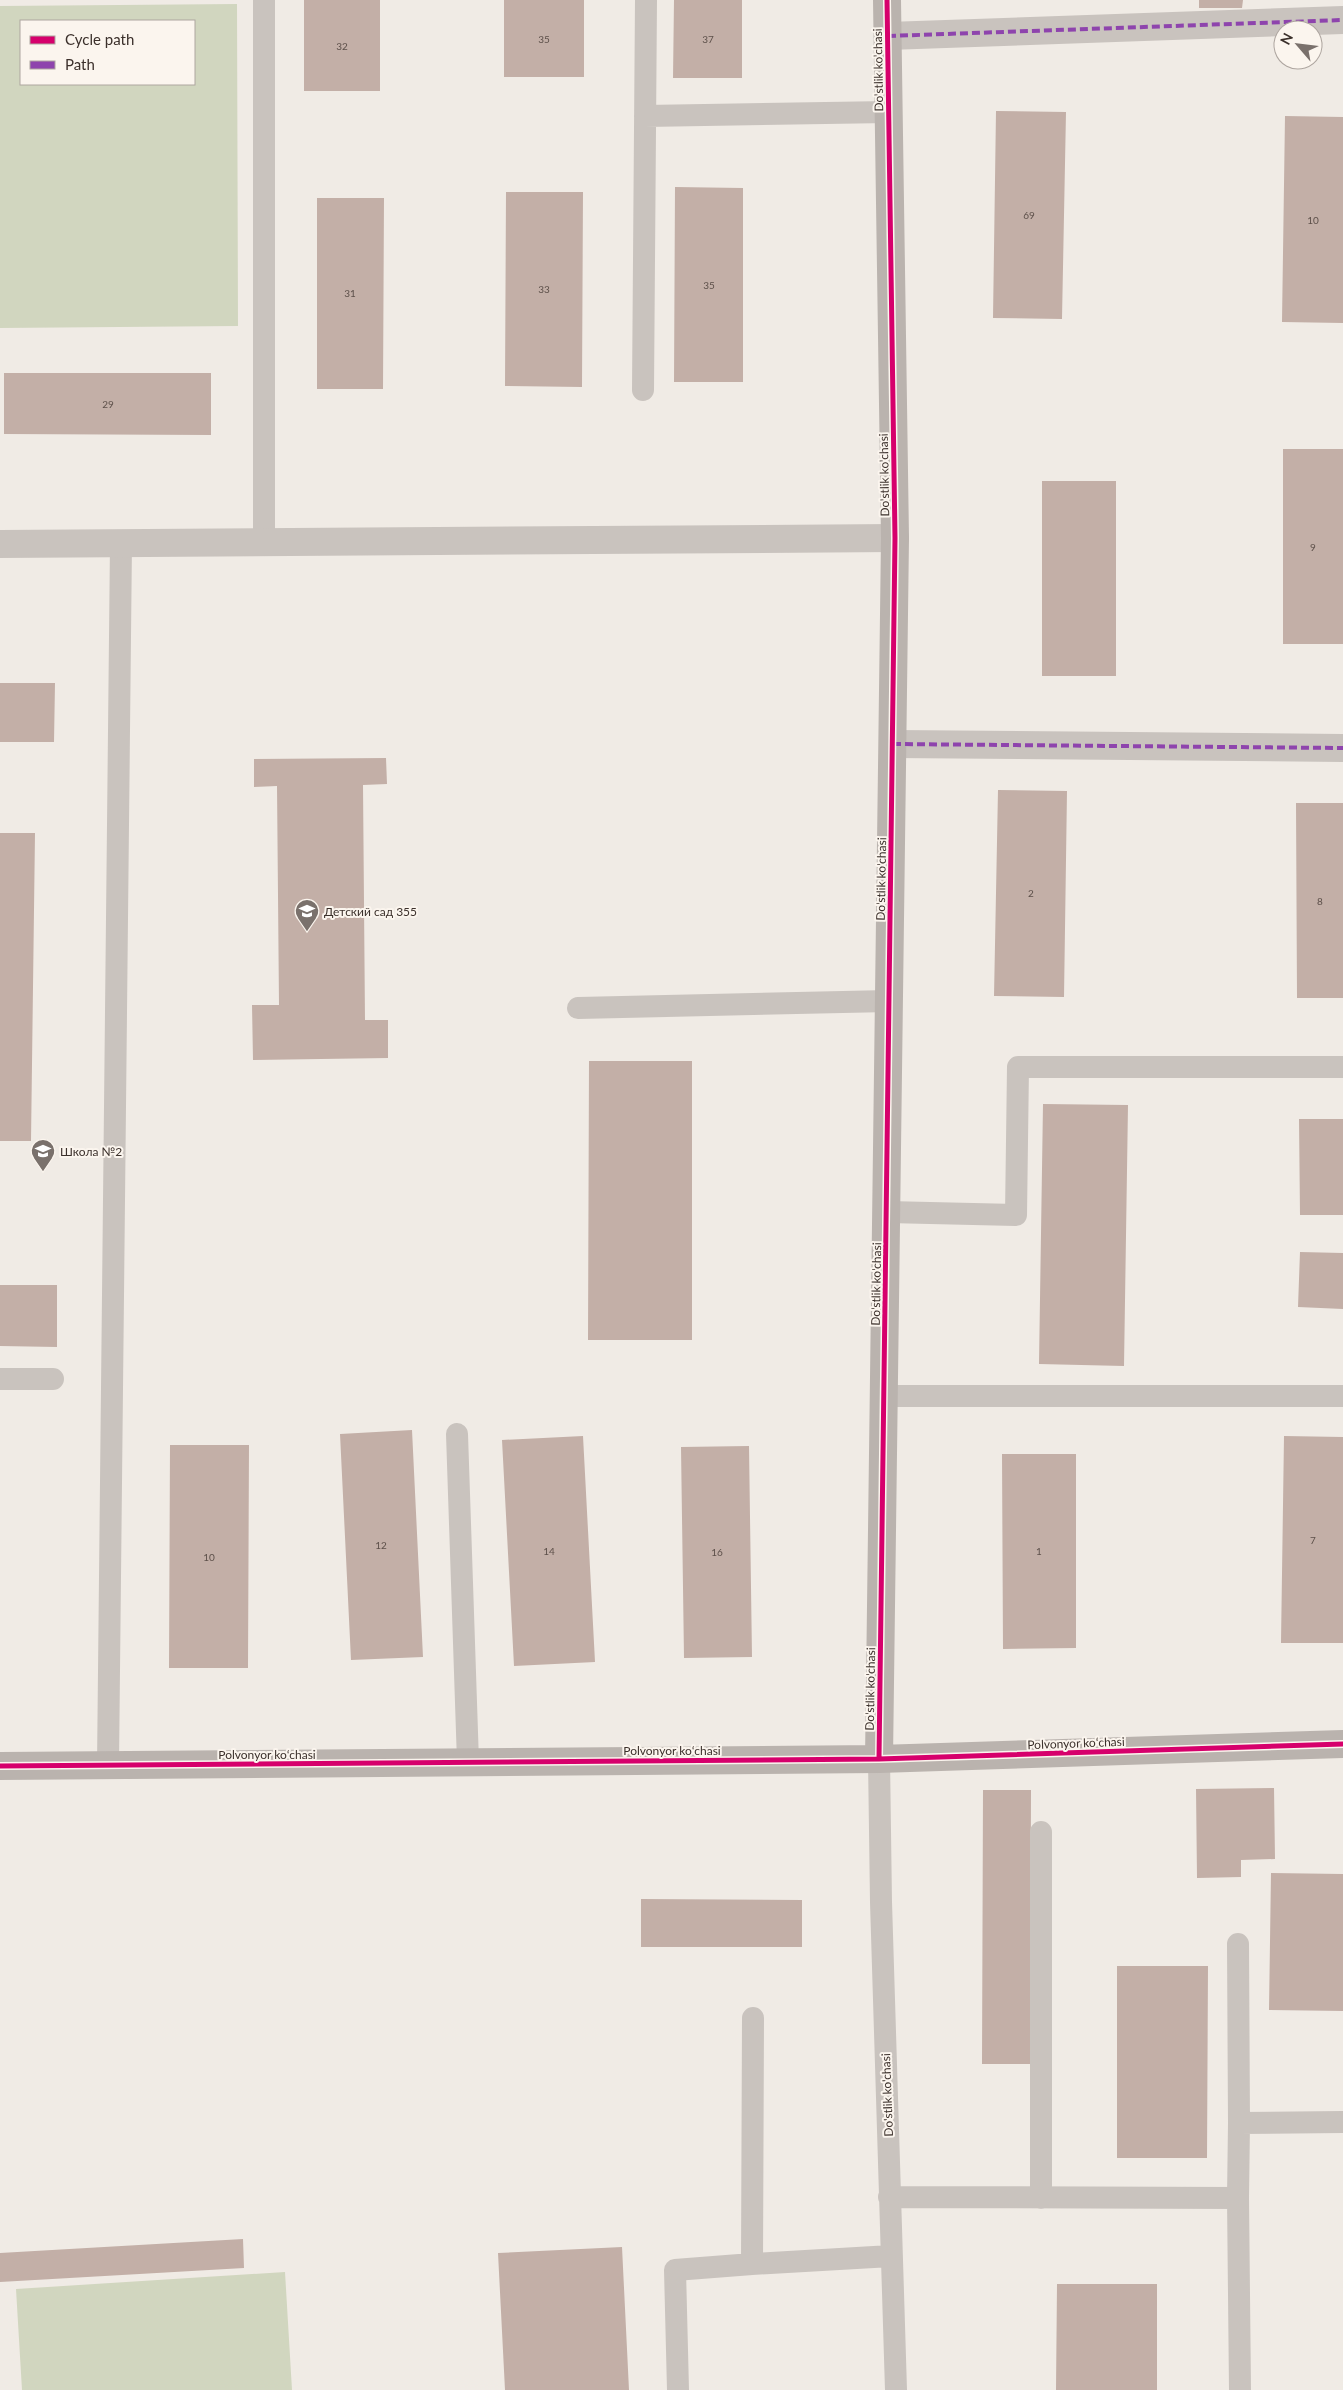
<svg xmlns="http://www.w3.org/2000/svg" width="1343" height="2390" font-family="Lato,sans-serif">
<style>
.green{fill:#d1d6bf;fill-rule:evenodd}
.building{fill:#c3afa7}
.lines{fill:none;stroke-linecap:round;stroke-linejoin:round}
.lane{stroke:#c9c3be;stroke-width:22}
.street{stroke:#c9c3be;stroke-width:28}
.secondary{stroke:#bab3ae;stroke-width:28}
.quiet{stroke:#8e44ad;stroke-width:4;stroke-dasharray:8 4;stroke-linecap:butt}
.cycleway-casing{stroke:#fbf5ee;stroke-width:8}
.cycleway{stroke:#d6006c;stroke-width:5}
.labels{text-anchor:middle;dominant-baseline:central;stroke-width:4;stroke-linejoin:round;paint-order:stroke}
.number-label{font-size:10px;fill:#5d504a}
.street-label{font-size:12px;fill:#3b302b;stroke:#fbf5ee}
.poi-label{font-size:12px;fill:#3b302b;stroke:#fbf5ee;text-anchor:start}
</style>
<rect width="100%" height="100%" fill="#f0ebe5"/>
<path class="green" d="M237 4 238 326 0 328V6ZM21 21H194V84H21Z
M285 2272 292 2390H22L16 2289Z"/>
<path class="building" d="M304 0H380V91H304Z
M504 0H584V77H504Z
M674 0H742V78H673Z
M1199 0H1243L1242 8H1199Z
M996 111 1066 112 1062 319 993 318Z
M1285 116 1343 117V323L1282 322Z
M675 187 743 188V382H674Z
M506 192H583L582 387 505 386Z
M317 198H384L383 389H317Z
M4 373H211V435L4 434Z
M1283 449H1343V644H1283Z
M1042 481H1116V676H1042Z
M0 683H55L54 742H0Z
M386 758 387 784 363 785 365 1020H388V1058L253 1060 252 1005H279L277 786 254 787V759Z
M998 790 1067 791 1064 997 994 996Z
M1296 803H1343V998H1297Z
M0 833H35L31 1141H0Z
M589 1061H692V1340H588Z
M1043 1104 1128 1105 1124 1366 1039 1364Z
M1299 1119H1343V1215H1300Z
M1300 1252 1343 1253V1309L1298 1307Z
M0 1285H57V1347L0 1346Z
M412 1430 423 1657 351 1660 340 1434Z
M583 1436 595 1662 514 1666 502 1440Z
M1284 1436 1343 1437V1643H1281Z
M170 1445H249L248 1668H169Z
M749 1446 752 1657 684 1658 681 1447Z
M1002 1454H1076V1648L1003 1649Z
M1274 1788 1275 1859 1241 1860V1877L1197 1878 1196 1789Z
M983 1790H1031L1030 2064H982Z
M1271 1873 1343 1874V2011L1269 2010Z
M641 1899 802 1900V1947H641Z
M1117 1966H1208L1207 2158H1117Z
M243 2239 244 2268 0 2282V2253Z
M622 2247 629 2390H505L498 2253Z
M1057 2284H1157V2390H1056Z"/>
<g class="lines">
<path class="lane" d="M645 116 889 112
M643 390 646 0
M264 543V0
M578 1008 889 1001
M887 1212 1016 1215 1018 1067H1343
M0 1379H53
M884 1396H1343
M457 1434 468 1762
M879 1759 881 1902 896 2390
M108 1765 121 543
M1041 1832V2198
M1238 1944 1239 2123
M753 2018 752 2264 891 2256
M889 2197 1238 2198 1239 2123 1343 2122
M1238 2198 1240 2390
M678 2390 675 2270 752 2264"/>
<path class="street" d="M888 36 1343 20
M0 544 895 538
M893 744 1343 748"/>
<path class="secondary" d="M879 1759 895 538 887 0
M0 1766 879 1759 1343 1744"/>
<path class="quiet" d="M888 36 1343 20
M893 744 1343 748"/>
<g class="cycleway-casing">
<path id="cycleway" d="M879 1759 895 538 887 0
M0 1766 879 1759 1343 1744"/>
</g>
<use href="#cycleway" class="cycleway"/>
</g>
<defs>
<g id="school-pin" transform="scale(1.25)"><path d="M0 17L-7.5 6A9.5 9.5 0 1 1 7.5 6Z" fill="#7a716c" stroke="#fbf5ee"/><path d="M0-5L7-2L0 1L-7-2ZM-4 1L0 2.5L4 1V4Q0 6-4 4Z" fill="#fff"/></g>
</defs>
<g fill-rule="evenodd">
<use href="#school-pin" x="307" y="911"/>
<use href="#school-pin" x="43" y="1151"/>
</g>
<g class="labels">
<g class="number-label">
<text x="544" y="39">35</text>
<text x="708" y="39">37</text>
<text x="342" y="46">32</text>
<text x="1029" y="215">69</text>
<text x="1313" y="220">10</text>
<text x="709" y="285">35</text>
<text x="544" y="289">33</text>
<text x="350" y="293">31</text>
<text x="108" y="404">29</text>
<text x="1313" y="547">9</text>
<text x="1031" y="893">2</text>
<text x="1320" y="901">8</text>
<text x="1313" y="1540">7</text>
<text x="381" y="1545">12</text>
<text x="549" y="1551">14</text>
<text x="1039" y="1551">1</text>
<text x="717" y="1552">16</text>
<text x="209" y="1557">10</text>
</g>
<g class="street-label">
<text transform="translate(878 70) rotate(-91)">Do'stlik ko'chasi</text>
<text transform="translate(884 475) rotate(-91)">Do'stlik ko'chasi</text>
<text transform="translate(881 879) rotate(-89)">Do'stlik ko'chasi</text>
<text transform="translate(876 1284) rotate(-89)">Do'stlik ko'chasi</text>
<text transform="translate(870 1689) rotate(-89)">Do'stlik ko'chasi</text>
<text transform="translate(1076 1743) rotate(-2)">Polvonyor koʻchasi</text>
<text x="672" y="1750">Polvonyor koʻchasi</text>
<text x="267" y="1754">Polvonyor koʻchasi</text>
<text transform="translate(887 2095) rotate(-92)">Do'stlik ko'chasi</text>
</g>
<g class="poi-label">
<text x="324" y="911">Детский сад 355</text>
<text x="60" y="1151">Школа №2</text>
</g>
</g>
<rect x="20" y="20" width="175" height="65" fill="#fbf5ee" stroke="#aea6a0"/>
<rect x="30" y="36" width="25" height="8" fill="#d6006c" stroke="#aea6a0"/>
<text x="65" y="45" font-size="15" fill="#3b302b">Cycle path</text>
<rect x="30" y="61" width="25" height="8" fill="#8e44ad" stroke="#aea6a0"/>
<text x="65" y="70" font-size="15" fill="#3b302b">Path</text>
<g transform="translate(1298 45) rotate(298)"><circle r="24" fill="#fbf5ee" stroke="#aea6a0"/>
<path d="M0-4L9 19L0 12L-9 19Z" fill="#7a716c"/>
<text y="-8" font-size="14" font-weight="bold" text-anchor="middle" fill="#3b302b">N</text>
</g>
</svg>
